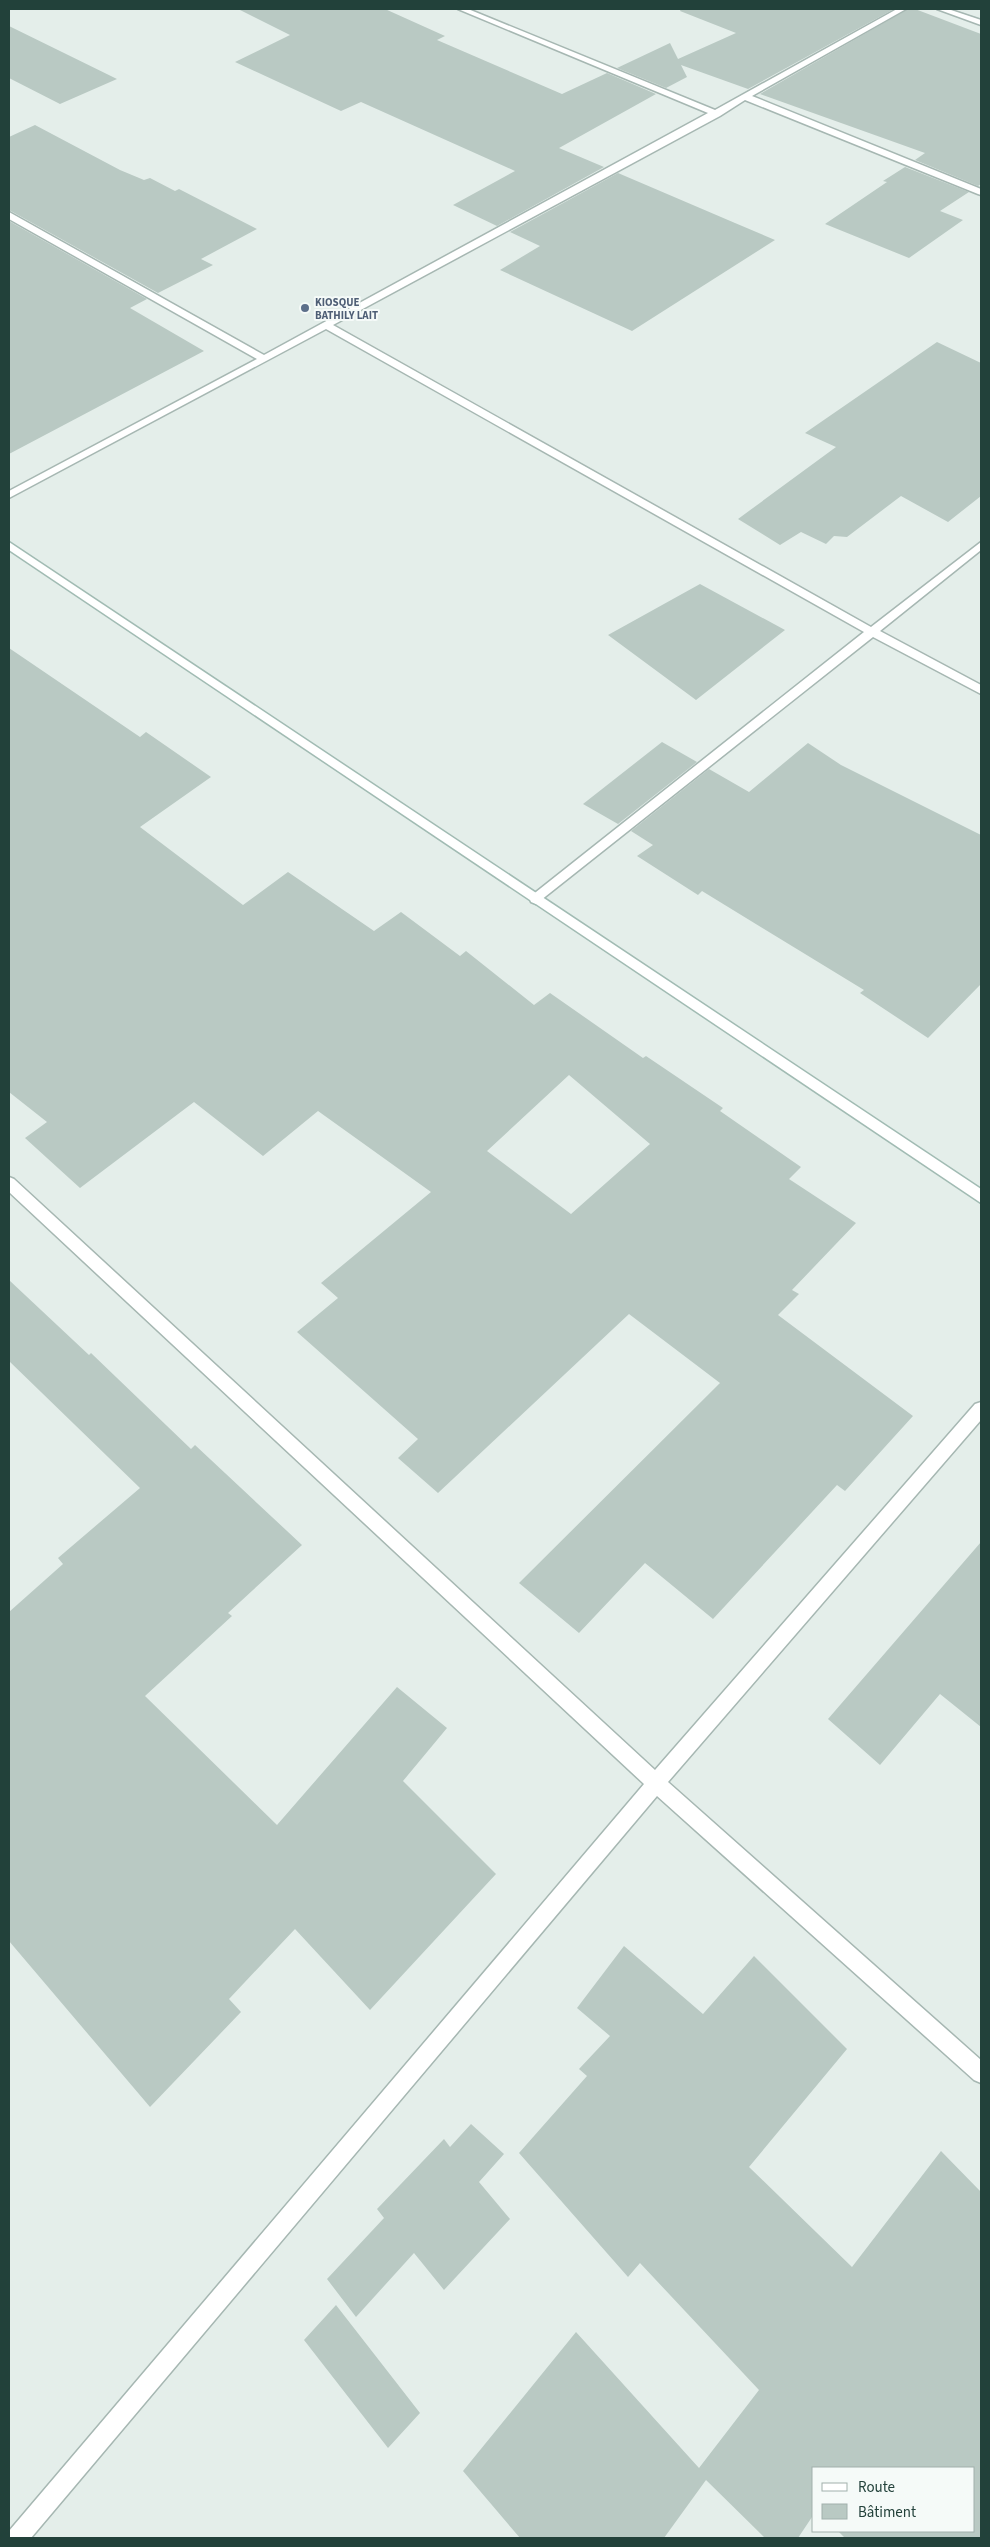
<svg xmlns="http://www.w3.org/2000/svg" width="990" height="2547" font-family="'Source Sans 3',sans-serif">
<style>
.building{fill:#b9c9c3;fill-rule:evenodd}
.lines{fill:none;stroke-linecap:round;stroke-linejoin:round}
.minor-casing{stroke:#a6b7b2;stroke-width:3}
.secondary-casing{stroke:#a1bbb3;stroke-width:3}
.minor{fill:#fff;fill-rule:evenodd}
.secondary{fill:#fff;fill-rule:evenodd}
.service-dot{fill:#5c6f8a;stroke:#f5faf8;stroke-width:2}
.labels{text-anchor:middle;dominant-baseline:central;stroke-width:4;stroke-linejoin:round;paint-order:stroke}
.far-service-label{font-size:11px;font-weight:bold;fill:#4e5e75;stroke:#f5faf8;text-anchor:start}
</style>
<rect width="100%" height="100%" fill="#e4eeea"/>
<path class="building" d="M238 9H385L445 36 437 40 562 94 607 73 656 94 559 148 604 167 497 226 453 205 515 171 361 102 341 111 235 62 290 35Z
M681 9H894L748 89 681 65 687 77 666 88 617 68 670 43 678 59 736 33 680 11Z
M908 9H915L981 34V184L978 186 915 160 925 153 760 94Z
M9 26 117 79 60 104 9 78Z
M35 125 120 170 144 180 150 178 175 191 179 189 257 229 201 259 213 265 158 293 9 210V137Z
M905 167 969 192 940 211 963 220 909 258 825 224 887 182 883 181Z
M618 173 735 223 775 240 632 331 500 270 540 246 510 232Z
M9 221 147 299 130 308 204 351 9 454Z
M937 342 981 363V496L948 522 901 496 847 537 834 536 826 544 801 532 780 545 738 519 836 447 805 433Z
M700 584 785 630 696 700 608 635Z
M9 648 140 737 146 732 211 777 140 827 243 905 288 872 374 931 401 912 460 956 466 951 534 1005 550 993 643 1058 646 1056 723 1108 720 1111 801 1167 789 1179 856 1223 792 1290 799 1294 778 1315 913 1416 845 1491 837 1485 713 1619 645 1563 579 1633 519 1583 720 1383 629 1314 438 1493 398 1458 418 1439 297 1332 338 1298 321 1283 431 1192 318 1111 263 1156 194 1102 80 1188 25 1138 47 1122 9 1092ZM569 1075 650 1144 571 1214 487 1151Z
M662 742 697 762 618 824 583 804Z
M808 743 841 765 981 835V984L928 1038 860 993 864 990 702 891 698 895 637 856 653 845 631 831 709 769 749 792Z
M9 1280 89 1355 91 1353 191 1449 195 1445 302 1545 228 1613 232 1616 145 1696 277 1825 397 1687 447 1728 403 1781 496 1874 370 2010 295 1929 229 1999 241 2012 150 2107 9 1941V1612L63 1564 58 1558 140 1488 9 1361Z
M981 1542V1727L940 1694 880 1765 828 1719Z
M624 1946 703 2014 754 1956 847 2049 749 2167 852 2267 941 2151 981 2192V2538H845L838 2531H974V2468H814V2514L798 2538H765L706 2480 664 2538H520L463 2471 576 2332 699 2468 759 2390 640 2263 628 2277 519 2153 587 2076 579 2069 610 2036 577 2008Z
M471 2124 504 2154 479 2182 510 2219 444 2290 414 2253 356 2317 327 2279 384 2218 377 2209 444 2139 450 2147Z
M336 2305 420 2413 388 2448 304 2340Z"/>
<g class="lines">
<g class="minor-casing">
<path id="minor" d="M458 9H468L715 110 897 9H906L752 96 981 189V195L978 194 745 100 720 116 333 325 871 627 981 542V550L880 631 981 685V694L873 637 536 904 531 902 530 899 531 896 864 632 326 329 9 498V491L257 359 9 219V212L264 355 708 113Z
M937 9H948L981 20V25Z
M9 1177 14 1179 655 1770 975 1404 981 1402V1420L668 1782 981 2060V2083L974 2080 657 1796 31 2538H9V2531L644 1784 9 1192Z"/>
</g>
<g class="secondary-casing">
<path id="secondary" d="M9 542 981 1189V1203L9 550Z"/>
</g>
<use href="#minor" class="minor"/>
<use href="#secondary" class="secondary"/>
</g>
<circle class="service-dot" cx="305" cy="308" r="5"/>
<g class="labels">
<g class="far-service-label">
<text x="315" y="302">KIOSQUE<tspan x="315" dy="13">BATHILY LAIT</tspan></text>
</g>
</g>
<rect width="990" height="2547" fill="none" stroke="#22413a" stroke-width="20"/>
<rect x="812" y="2467" width="162" height="65" fill="#f5faf8" stroke="#a1b0ac"/>
<rect x="822" y="2483" width="25" height="8" fill="#ffffff" stroke="#a1b0ac"/>
<text x="858" y="2492" font-size="15" fill="#22413a">Route</text>
<rect x="822" y="2504" width="25" height="15" fill="#b9c9c3" stroke="#a1b0ac"/>
<text x="858" y="2517" font-size="15" fill="#22413a">Bâtiment</text>
</svg>
